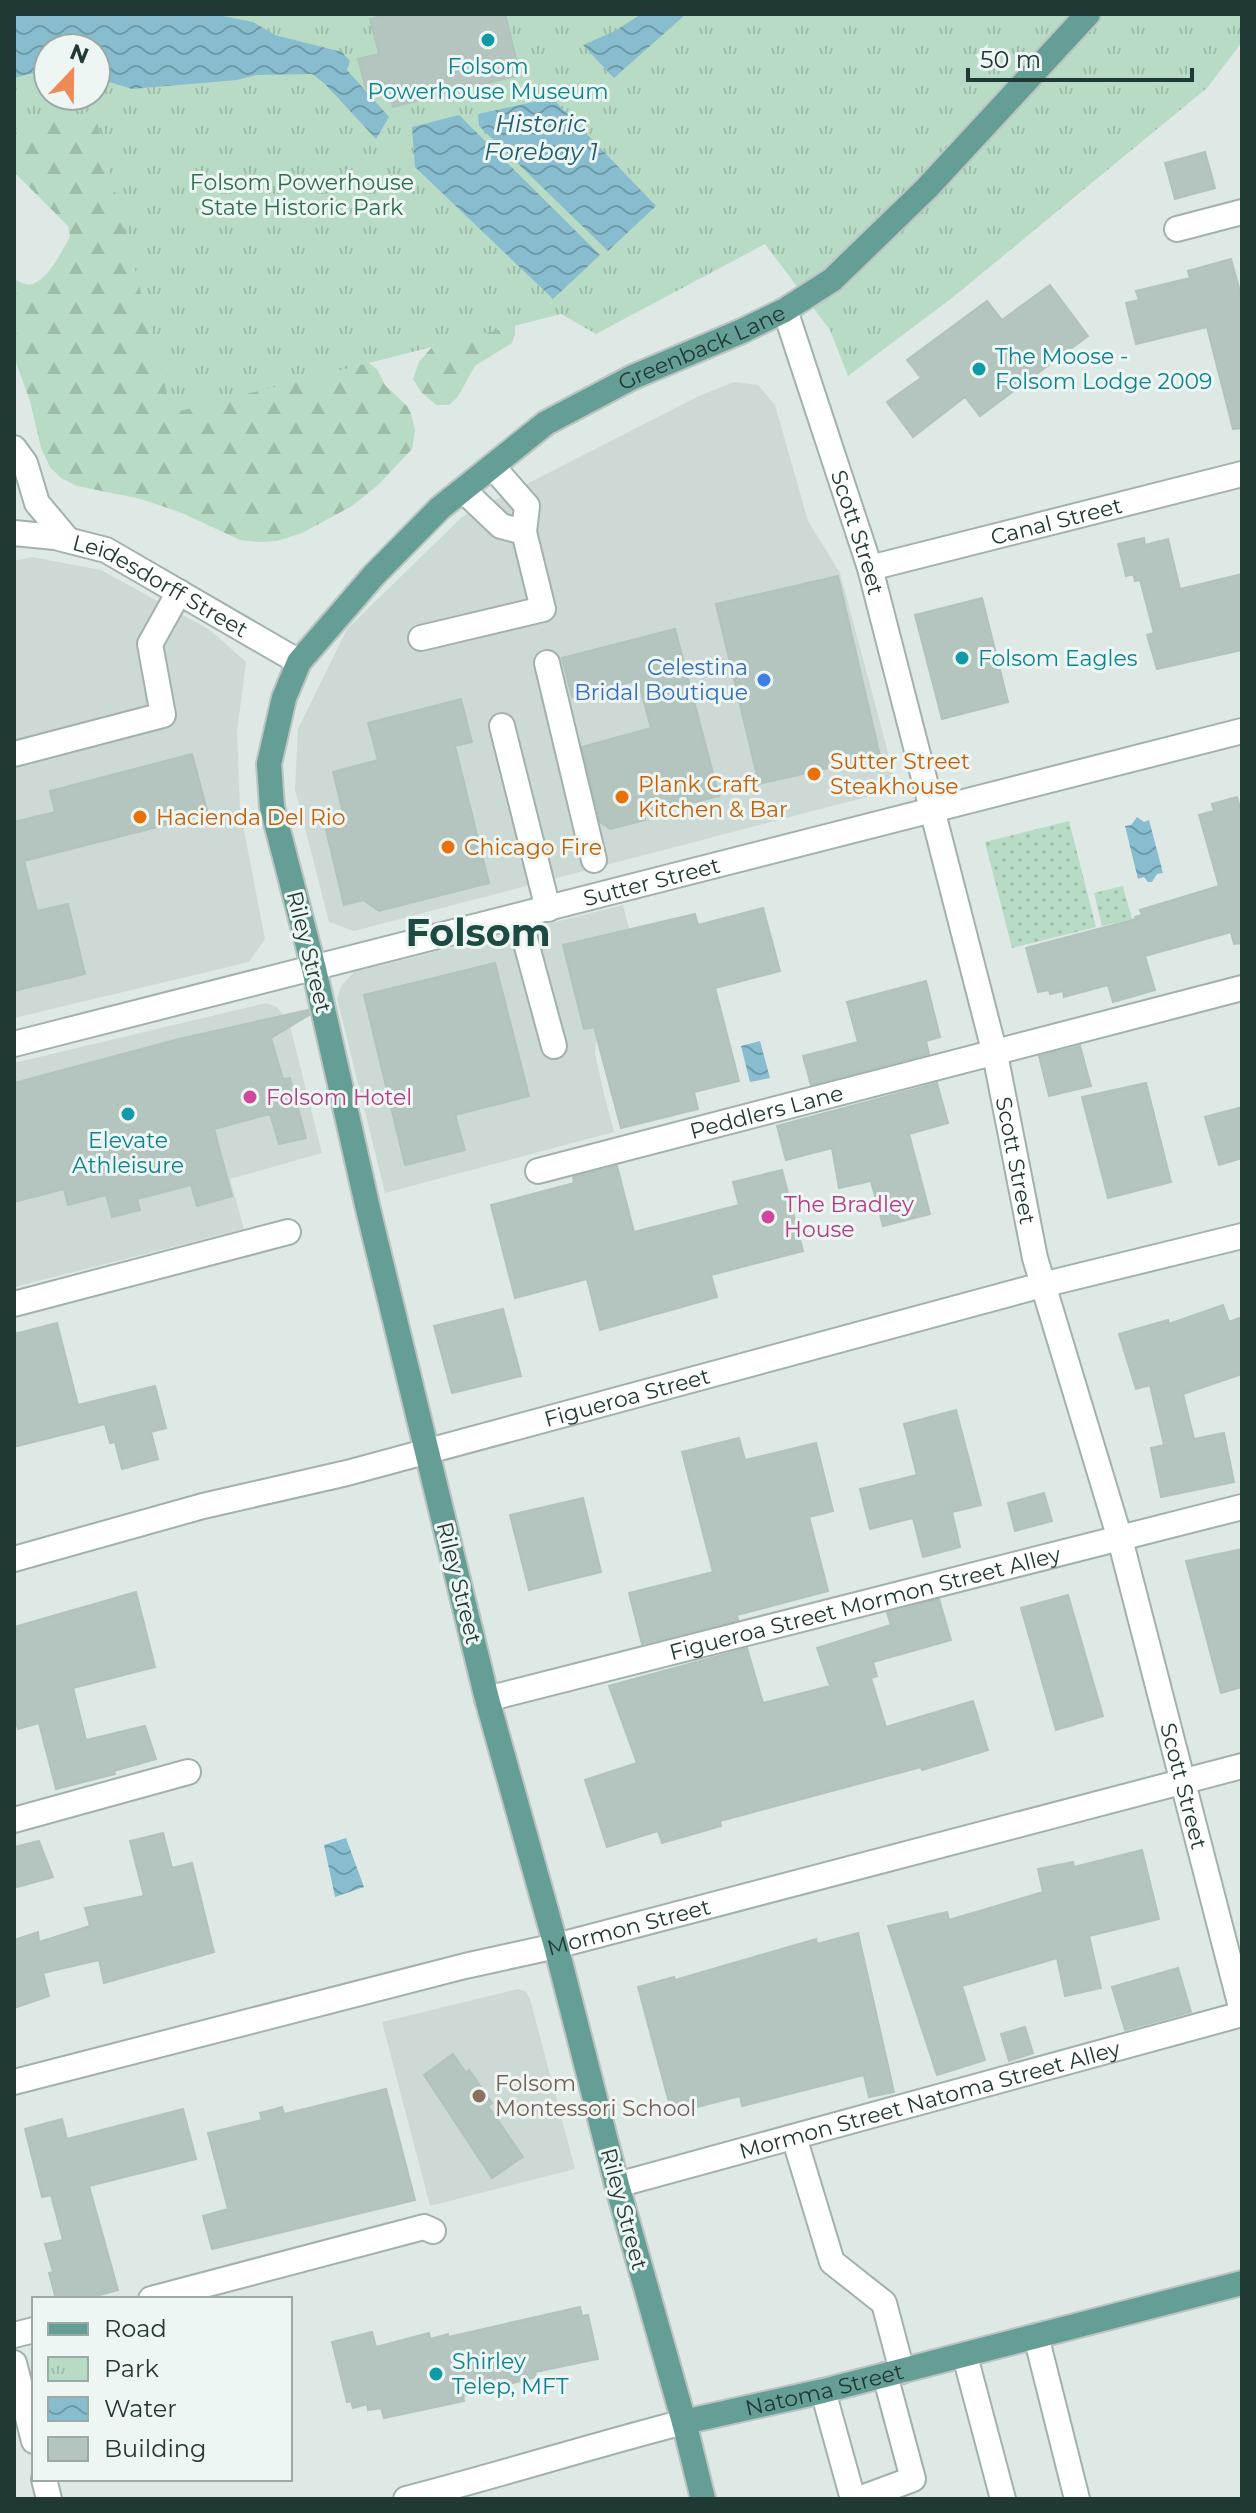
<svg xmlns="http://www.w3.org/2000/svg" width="1256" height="2513" font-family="Montserrat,sans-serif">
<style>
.built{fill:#cdd9d4}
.grass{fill:url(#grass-dots)}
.forest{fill:url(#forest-firs)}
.park{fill:url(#park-tufts);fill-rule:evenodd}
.water{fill:url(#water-waves)}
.building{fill:#b4c4bf;stroke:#b1c3bd;stroke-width:2}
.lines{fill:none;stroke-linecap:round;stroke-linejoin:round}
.minor-casing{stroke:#a1b1ac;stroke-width:28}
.major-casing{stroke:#bcc4c2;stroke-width:28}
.minor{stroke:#fff;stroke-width:24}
.major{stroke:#649e94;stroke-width:24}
.culture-dot{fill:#0f9aa8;stroke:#eef6f3;stroke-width:3}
.shop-dot{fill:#3f7fe0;stroke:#eef6f3;stroke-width:3}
.food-dot{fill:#e8710a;stroke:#eef6f3;stroke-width:3}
.hotel-dot{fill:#d1479c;stroke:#eef6f3;stroke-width:3}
.education-dot{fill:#8d6e63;stroke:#eef6f3;stroke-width:3}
.labels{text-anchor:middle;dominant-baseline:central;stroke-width:6;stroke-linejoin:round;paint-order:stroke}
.culture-label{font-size:22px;fill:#0d838f;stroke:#eef6f3;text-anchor:start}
.park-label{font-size:22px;fill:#2c6e4b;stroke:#eef6f3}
.street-label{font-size:22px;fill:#203934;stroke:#eef6f3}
.shop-label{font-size:22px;fill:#366cbe;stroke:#eef6f3;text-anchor:end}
.food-label{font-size:22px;fill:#c56008;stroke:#eef6f3;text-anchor:start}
.hotel-label{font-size:22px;fill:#b23c85;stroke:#eef6f3;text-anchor:start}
.education-label{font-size:22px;fill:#785e54;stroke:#eef6f3;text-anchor:start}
.water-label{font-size:24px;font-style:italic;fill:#1c5d72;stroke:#eef6f3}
.town-label{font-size:38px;font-weight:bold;fill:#1d4a43;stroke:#eef6f3}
</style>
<defs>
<pattern id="grass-dots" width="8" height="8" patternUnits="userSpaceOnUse" patternTransform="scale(2)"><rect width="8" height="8" fill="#b7dbc4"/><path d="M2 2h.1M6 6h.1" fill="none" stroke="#9dbda9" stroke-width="1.8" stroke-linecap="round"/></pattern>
<pattern id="forest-firs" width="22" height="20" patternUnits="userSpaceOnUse" patternTransform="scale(2)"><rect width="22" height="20" fill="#b7dbc4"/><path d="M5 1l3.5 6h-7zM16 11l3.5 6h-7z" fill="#9dbda9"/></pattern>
<pattern id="park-tufts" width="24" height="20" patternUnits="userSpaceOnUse" patternTransform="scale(2)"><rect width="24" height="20" fill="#b7dbc4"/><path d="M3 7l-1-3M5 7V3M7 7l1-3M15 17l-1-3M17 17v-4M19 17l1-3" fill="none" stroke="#9dbda9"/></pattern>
<pattern id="water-waves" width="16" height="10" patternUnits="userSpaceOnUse" patternTransform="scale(2)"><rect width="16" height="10" fill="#87bdce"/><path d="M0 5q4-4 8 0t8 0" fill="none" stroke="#6e9ba8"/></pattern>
</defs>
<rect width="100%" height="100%" fill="#dee9e5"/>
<path class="built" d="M734 382 758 385 775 405 808 521 840 573 893 771 882 793 354 931 329 922 295 789 298 729 347 629 462 517 699 396Z
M32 557 101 570 210 630 246 662 237 732 240 810 265 939 249 962 14 1018V561Z
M623 905 654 1028 596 1041 595 1053 604 1094 614 1132 385 1193 337 998 342 985 354 972Z
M266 1003 277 1007 289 1022 322 1153 230 1179 244 1229 14 1287V1063Z
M518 1989 526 1992 530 1999 575 2169 430 2206 382 2022Z"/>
<path class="grass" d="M1069 821 1096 927 1012 948 985 842Z
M1123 886 1132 919 1102 926 1094 893Z"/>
<path class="forest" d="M14 14 48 48V96H96L515 313V334L512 343 475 366 457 398 448 405H436L421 392 413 379 419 362 443 334 330 335 377 369 385 385 407 406 411 414 415 430 412 449 378 485 352 506 302 533 277 541 259 542 240 540 182 513 141 499 77 486 61 478 50 467 41 448 30 401 14 357V279C20 282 26 286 33 284 49 278 62 251 70 237L68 226 14 172Z"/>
<path class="park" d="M14 14H1242V42L1207 88 952 298 848 376 830 330 765 244 596 334 561 314 172 413 94 110 14 130ZM48 48H96V96H48Z"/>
<path class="water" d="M14 14H213L253 22 275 35 342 52 350 61 347 70 389 117 376 139 324 83 312 74 256 75 237 80 132 89 96 78V48H48V69L14 78Z
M641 14H686L614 78 583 45 615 31Z
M552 98 656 206 608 251 479 126 478 114Z
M459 115 600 255 553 299 415 167 412 127Z
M1137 817 1144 822 1149 820 1163 873 1157 874 1152 882H1148L1144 877 1138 879 1125 826 1131 825Z
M760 1041 770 1078 750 1082 741 1046Z
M346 1838 364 1887 335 1897 324 1845Z"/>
<path class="building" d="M390 14H505L520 75 393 107 388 83 366 89 358 59 379 54 370 19Z
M1205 152 1215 188 1175 199 1165 163Z
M1231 259 1242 299V428L1233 429 1207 327 1136 344 1126 303 1139 300 1136 291 1190 278 1188 271Z
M1050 285 1088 336 980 416 965 397 913 437 887 402 921 378 907 360 987 301 1002 320Z
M1144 538 1145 545 1168 539 1180 589 1242 574V650L1157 669 1147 635 1154 633 1140 580 1135 581 1133 574 1126 576 1118 544Z
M838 576 880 756 759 784 716 604Z
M982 598 1008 702 942 719 915 615Z
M675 629 719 796 644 815 645 820 610 829 600 822 582 747 651 728 638 680 572 697 562 658Z
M461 699 472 742 455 746 489 883 379 911 363 900 344 905 326 830 346 825 333 772 378 760 368 723Z
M192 754 208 814 24 861 37 911 68 904 85 974 14 991V822L55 812 50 791Z
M1237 797 1242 814V943L1234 944 1231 932 1145 956 1155 990 1113 1002 1108 985 1064 997 1063 991 1050 994 1049 990 1038 992 1026 948 1136 919 1135 917 1142 915 1140 910 1219 886 1199 815 1214 811 1212 804Z
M763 908 780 971 715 988 739 1081 694 1092 698 1109 621 1128 594 1027 584 1029 563 945 695 914 698 925Z
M495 963 529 1096 455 1115 465 1150 405 1165 364 995Z
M926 981 940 1037 926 1041 929 1054 811 1085 803 1056 858 1042 847 1002Z
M308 1010 309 1015 271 1038 283 1079 290 1078 306 1138 279 1144 270 1114 214 1129 232 1196 197 1206 191 1185 137 1199 140 1210 112 1217 106 1195 68 1205 64 1189 14 1202V1083L179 1039Z
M1080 1046 1091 1086 1049 1096 1039 1056Z
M937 1083 948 1123 909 1134 930 1214 883 1226 871 1181 839 1188 832 1148 786 1160 777 1126Z
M1146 1083 1171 1182 1108 1198 1082 1097Z
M1242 1107V1158L1219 1165 1205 1117Z
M617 1166 634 1232 739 1205 733 1182 782 1170 803 1251 711 1275 717 1297 600 1330 587 1279 515 1298 491 1205 574 1183 573 1177Z
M1223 1305 1229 1322 1242 1317V1374L1183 1394 1194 1439 1224 1433 1234 1482 1161 1497 1151 1448 1164 1445 1150 1385 1136 1389 1119 1334 1168 1320 1169 1324Z
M503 1309 521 1376 452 1393 434 1326Z
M57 1323 78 1405 155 1386 166 1428 151 1432 158 1459 122 1469 115 1442 110 1443 105 1424 14 1447V1334Z
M956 1410 981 1505 952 1512 960 1547 923 1557 913 1518 870 1529 860 1489 917 1475 904 1424Z
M739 1438 745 1460 816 1443 833 1511 809 1517 828 1591 737 1615 738 1620 642 1644 629 1593 713 1572 682 1452Z
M1044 1493 1052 1521 1015 1531 1008 1503Z
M583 1498 601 1572 529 1590 510 1515Z
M1242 1549V1687L1221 1693 1186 1561Z
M136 1592 155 1667 73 1688 86 1740 145 1726 156 1759 114 1771 115 1774 56 1789 39 1723 18 1729 14 1715V1627Z
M1068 1595 1103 1716 1056 1730 1021 1608Z
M939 1599 951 1640 873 1662 877 1676 871 1678 886 1727 973 1701 988 1750 922 1770 921 1767 720 1821 721 1826 662 1843 658 1831 607 1847 585 1780 637 1763 609 1686 747 1648 763 1703 830 1686 817 1648 891 1625 887 1613Z
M163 1833 172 1868 192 1863 214 1952 104 1983 99 1960 43 1973 49 1996 14 2008V1940L38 1932 39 1942 90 1926 85 1908 144 1896 130 1841Z
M39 1841 53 1877 14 1888V1847Z
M1142 1850 1159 1919 1089 1936 1101 1988 1065 1996 1057 1958 962 1986 985 2060 937 2075 888 1926 947 1912 949 1920 1043 1892 1038 1869 1073 1862 1074 1867Z
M858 1933 894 2092 869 2097 864 2075 742 2106 740 2096 693 2108 691 2100 670 2106 638 1987 674 1977 675 1980 816 1939 817 1944Z
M1178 1968 1191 2012 1125 2030 1112 1987Z
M1025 2027 1033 2053 1009 2061 1001 2034Z
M453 2054 466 2073 469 2070 492 2103 488 2106 523 2157 492 2178 424 2075Z
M386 2089 415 2200 212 2249 203 2216 228 2209 208 2133 262 2120 260 2113 282 2107 284 2114Z
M183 2109 196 2159 89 2186 118 2290 85 2299H56L49 2273 53 2272 45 2244 63 2240 51 2195 42 2197 25 2129 62 2119 67 2139Z
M580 2307 582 2316 588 2315 598 2359 535 2372 536 2377 463 2396 464 2401 384 2418 381 2408 368 2410 367 2404 353 2408 351 2401 347 2402 332 2342 372 2332 376 2347 429 2333 430 2339 448 2334V2337Z"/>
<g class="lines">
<g class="minor-casing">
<g id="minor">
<path d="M1177 229 1242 212"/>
<path id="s1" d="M785 310 870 568 995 1054 1035 1258 1120 1539 1242 2011"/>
<path d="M14 448 25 463 37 503 68 540"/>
<path d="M463 490 501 526 524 532"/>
<path id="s2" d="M14 533 55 537 106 550 299 662"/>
<path id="s3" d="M870 568 1242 474"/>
<path d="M421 638 543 609 524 532 527 506 493 467"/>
<path d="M547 663 594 860"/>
<path d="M502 726 548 909"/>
<path d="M14 754 163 715 150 644 179 592"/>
<path d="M519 917 554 1046"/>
<path id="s4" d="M14 1044 1242 731"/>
<path id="s5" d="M538 1171 1242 988"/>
<path d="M14 1304 288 1232"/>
<path id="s6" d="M14 1559 203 1506 347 1473 1042 1285 1242 1236"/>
<path id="s7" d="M487 1699 1242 1507"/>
<path d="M14 1820 188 1772"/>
<path id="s8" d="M14 2082 465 1966 556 1946 1242 1766"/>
<path d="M794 2137 832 2262 884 2303 902 2371"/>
<path id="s9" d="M617 2185 1242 2014"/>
<path d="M151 2299 424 2227 433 2231"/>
<path d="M14 2335 34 2330"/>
<path d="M1036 2336 1077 2499"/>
<path d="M965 2356 1003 2499"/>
<path d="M14 2363 34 2441"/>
<path d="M823 2391 851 2492 859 2499 913 2479 885 2375"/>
<path d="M44 2479 49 2499"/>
<path d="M406 2499C499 2475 591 2446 684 2422"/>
</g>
</g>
<g class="major-casing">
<g id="major">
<path id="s10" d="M684 2422 823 2391 1242 2283"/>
<path id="s11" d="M703 2499 684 2422 617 2185 556 1946 487 1699 368 1209 314 969 272 807 269 764 284 698 299 662 374 575 440 508 546 423 633 377 742 331 785 310 832 280 927 188 1088 14"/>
</g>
</g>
<use href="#minor" class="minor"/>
<use href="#major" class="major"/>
</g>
<g class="culture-dot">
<circle cx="488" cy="40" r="8"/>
<circle cx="979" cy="369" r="8"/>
<circle cx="962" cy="658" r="8"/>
<circle cx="128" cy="1114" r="8"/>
<circle cx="436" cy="2374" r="8"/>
</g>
<circle class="shop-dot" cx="764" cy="680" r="8"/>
<g class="food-dot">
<circle cx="814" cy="774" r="8"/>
<circle cx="622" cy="797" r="8"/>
<circle cx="140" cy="817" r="8"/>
<circle cx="448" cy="847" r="8"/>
</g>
<g class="hotel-dot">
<circle cx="250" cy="1097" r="8"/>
<circle cx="768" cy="1217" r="8"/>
</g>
<circle class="education-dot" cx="479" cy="2096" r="8"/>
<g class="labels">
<g class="culture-label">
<text x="488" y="66" text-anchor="middle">Folsom<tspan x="488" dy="25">Powerhouse Museum</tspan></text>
<text x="995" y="356">The Moose -<tspan x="995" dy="25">Folsom Lodge 2009</tspan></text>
<text x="978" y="658">Folsom Eagles</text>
<text x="128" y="1140" text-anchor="middle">Elevate<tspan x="128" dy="25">Athleisure</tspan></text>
<text x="452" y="2361">Shirley<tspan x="452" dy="25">Telep, MFT</tspan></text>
</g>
<g class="park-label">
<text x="302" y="182">Folsom Powerhouse<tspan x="302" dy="25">State Historic Park</tspan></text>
</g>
<g class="street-label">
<text stroke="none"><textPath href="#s11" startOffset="2414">Greenback Lane</textPath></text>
<text stroke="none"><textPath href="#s3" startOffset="192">Canal Street</textPath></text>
<text stroke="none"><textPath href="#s1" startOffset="234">Scott Street</textPath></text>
<text stroke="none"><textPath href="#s2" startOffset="158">Leidesdorff Street</textPath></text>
<text stroke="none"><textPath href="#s4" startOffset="658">Sutter Street</textPath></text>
<text transform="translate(309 952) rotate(76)">Riley Street</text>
<text stroke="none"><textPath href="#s5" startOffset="236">Peddlers Lane</textPath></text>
<text stroke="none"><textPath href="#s1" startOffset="882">Scott Street</textPath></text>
<text stroke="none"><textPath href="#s6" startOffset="634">Figueroa Street</textPath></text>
<text transform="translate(459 1583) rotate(76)">Riley Street</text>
<text stroke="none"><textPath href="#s7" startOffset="390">Figueroa Street Mormon Street Alley</textPath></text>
<text stroke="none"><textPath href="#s1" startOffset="1530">Scott Street</textPath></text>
<text stroke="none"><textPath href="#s8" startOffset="634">Mormon Street</textPath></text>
<text stroke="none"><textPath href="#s9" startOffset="324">Mormon Street Natoma Street Alley</textPath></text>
<text transform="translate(624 2209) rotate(75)">Riley Street</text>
<text stroke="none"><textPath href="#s10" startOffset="144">Natoma Street</textPath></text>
</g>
<g class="shop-label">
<text x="748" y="667">Celestina<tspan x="748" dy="25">Bridal Boutique</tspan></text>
</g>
<g class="food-label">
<text x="830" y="761">Sutter Street<tspan x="830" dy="25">Steakhouse</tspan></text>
<text x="638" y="784">Plank Craft<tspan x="638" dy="25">Kitchen &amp; Bar</tspan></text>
<text x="156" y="817">Hacienda Del Rio</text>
<text x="464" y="847">Chicago Fire</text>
</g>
<g class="hotel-label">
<text x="266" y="1097">Folsom Hotel</text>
<text x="784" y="1204">The Bradley<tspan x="784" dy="25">House</tspan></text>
</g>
<g class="education-label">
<text x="495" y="2083">Folsom<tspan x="495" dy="25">Montessori School</tspan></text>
</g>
<g class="water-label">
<text x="541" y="123">Historic<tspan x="541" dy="28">Forebay 1</tspan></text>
</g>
<g class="town-label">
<text x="478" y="932">Folsom</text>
</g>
</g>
<rect width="1256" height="2513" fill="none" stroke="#203934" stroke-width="32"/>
<rect x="32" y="2297" width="260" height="184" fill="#eef6f3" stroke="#9caaa7" stroke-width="2"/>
<rect x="48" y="2323" width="40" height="12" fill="#649e94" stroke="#9caaa7" stroke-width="2"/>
<text x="104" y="2337" font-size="24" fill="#203934">Road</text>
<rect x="48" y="2357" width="40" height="24" fill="url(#park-tufts)" stroke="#9caaa7" stroke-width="2"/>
<text x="104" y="2377" font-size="24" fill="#203934">Park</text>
<rect x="48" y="2397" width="40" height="24" fill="url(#water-waves)" stroke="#9caaa7" stroke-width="2"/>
<text x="104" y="2417" font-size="24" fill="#203934">Water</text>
<rect x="48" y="2437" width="40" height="24" fill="#b4c4bf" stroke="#9caaa7" stroke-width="2"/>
<text x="104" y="2457" font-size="24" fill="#203934">Building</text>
<g transform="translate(72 72) rotate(22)"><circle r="38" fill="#eef6f3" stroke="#9caaa7" stroke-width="2"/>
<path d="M0-6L14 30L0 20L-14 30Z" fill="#ee8958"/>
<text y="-12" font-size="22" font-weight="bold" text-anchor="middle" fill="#203934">N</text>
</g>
<path d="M968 68v12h224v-12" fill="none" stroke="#203934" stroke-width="4"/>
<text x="980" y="68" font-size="24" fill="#203934" stroke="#eef6f3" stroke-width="6" paint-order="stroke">50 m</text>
</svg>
